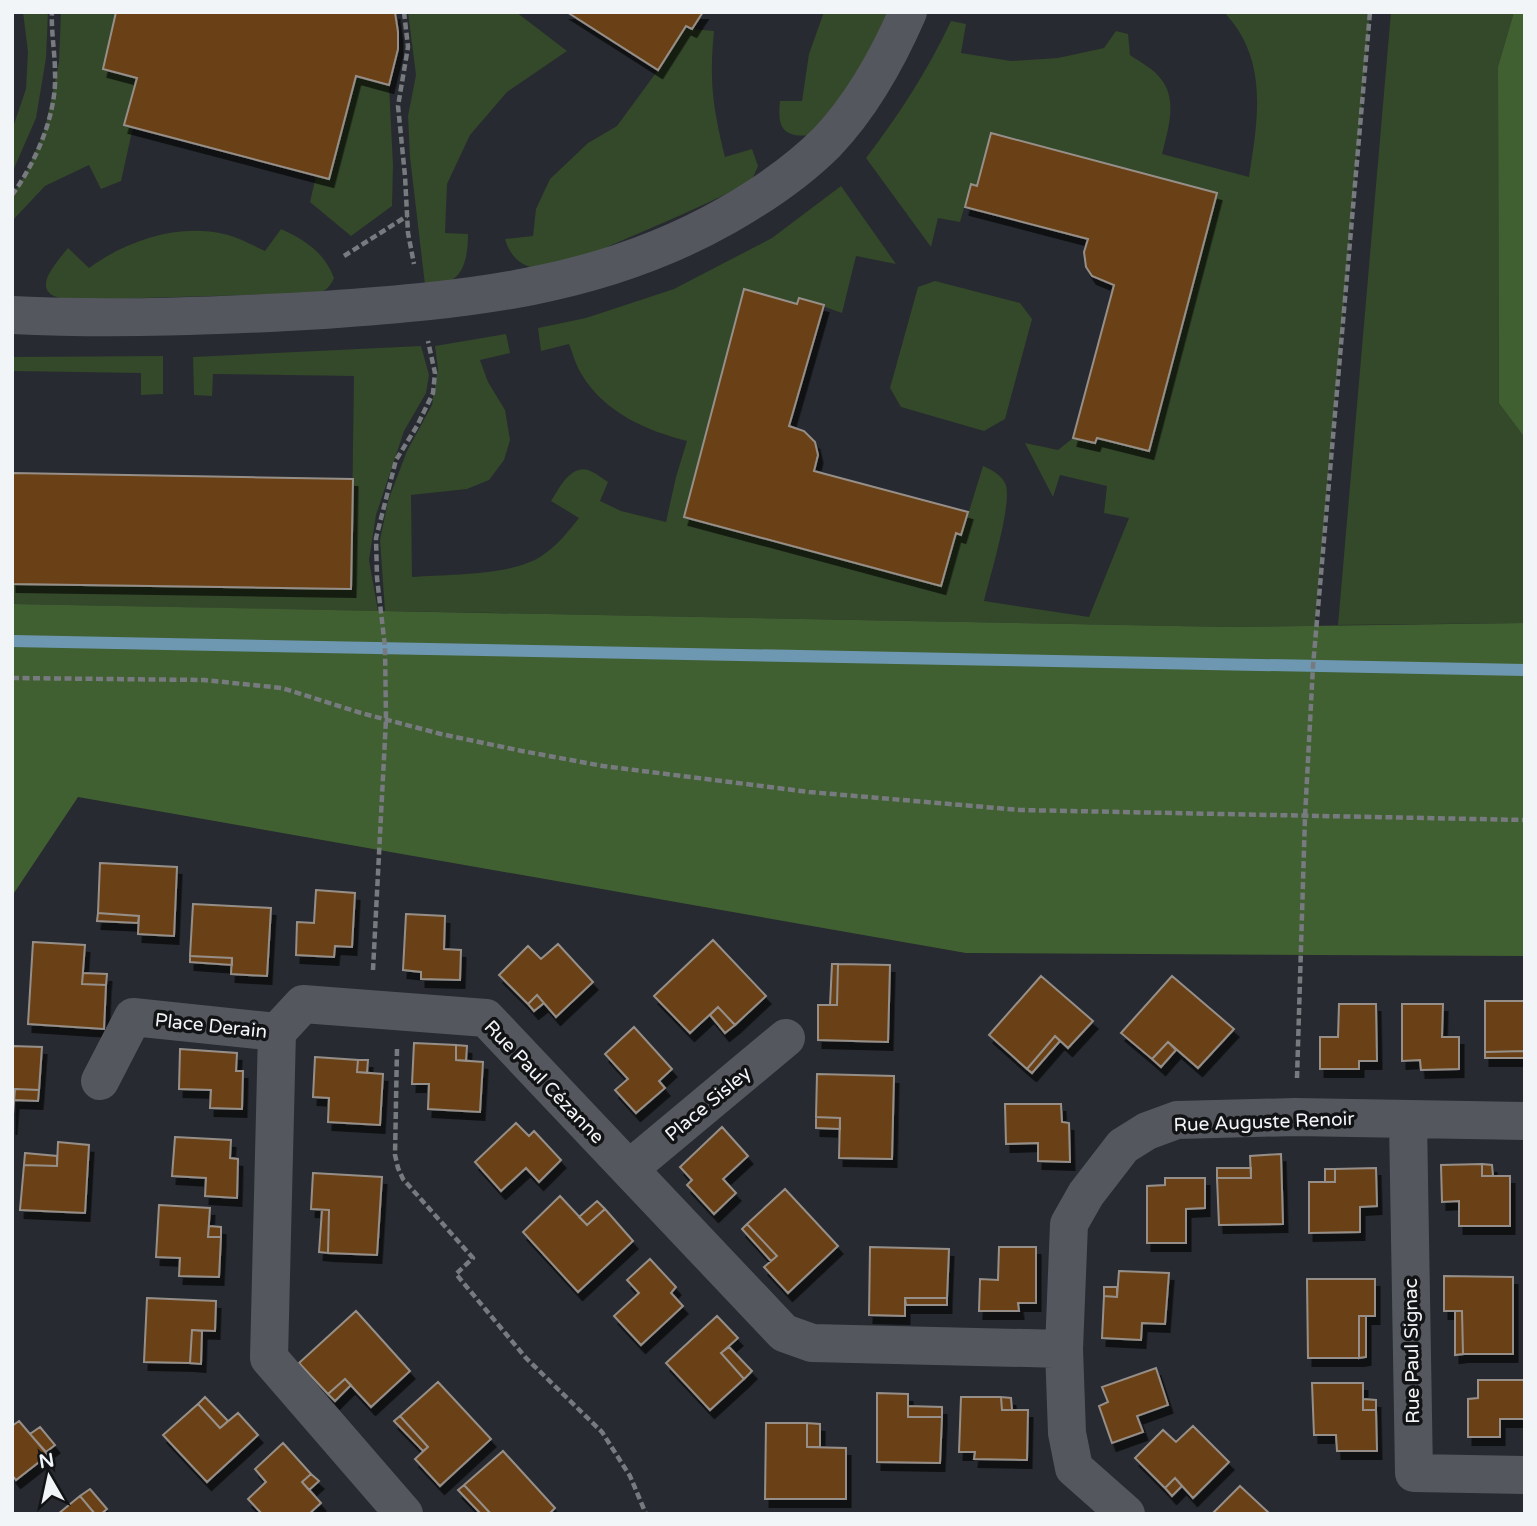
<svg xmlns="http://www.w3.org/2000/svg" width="1537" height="1526" font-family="'Varela Round',sans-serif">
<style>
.green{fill:#34482a}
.forest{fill:#416031}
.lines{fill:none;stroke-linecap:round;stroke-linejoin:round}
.stream{stroke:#6e98b1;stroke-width:12}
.building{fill:#6a4115;stroke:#968f89;stroke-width:2;filter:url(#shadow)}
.path{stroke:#777a7f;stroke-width:4.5;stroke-dasharray:7 3.5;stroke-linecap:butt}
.minor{stroke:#54585e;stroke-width:38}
.labels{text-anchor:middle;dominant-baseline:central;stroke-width:7;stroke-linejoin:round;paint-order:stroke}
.street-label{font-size:19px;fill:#f2f5f8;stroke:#111315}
</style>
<defs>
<filter id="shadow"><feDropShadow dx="4.5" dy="8" stdDeviation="0" flood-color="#0009"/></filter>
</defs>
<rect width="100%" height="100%" fill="#272a30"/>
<path class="green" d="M23 12H48L46 58 36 118 12 173V130L26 89 28 52Z
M61 12H116L137 78 124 125 133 127 121 181 101 189 89 165 45 186 12 221V196L26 173 45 129 59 62Z
M408 12H516L567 51 507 92 470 135 447 184 445 233 468 234C468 251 466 276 447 282 440 284 432 284 425 285L410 157 408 116 416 75Z
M824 12H891L869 61 811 135C783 138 777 128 780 101H802L809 54Z
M1224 12H1370L1315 626 1229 627 385 611 380 540 388 501 407 451 432 405 438 369 435 346 506 334 510 353 480 360 488 382 505 410 510 440 504 460 489 480 467 489 411 495 412 577C449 574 509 576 540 557 556 547 567 533 579 518L551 501C559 489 570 465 588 470 594 472 602 478 608 482L600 501 621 511 666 522 676 477 687 441C647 431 604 412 582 375 576 366 573 354 569 344L541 351 538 328 586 318 674 289 772 238 841 186 896 264 856 256 842 313 799 298 797 304 744 289 684 517 941 586 956 533 962 534 983 466C992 470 1000 474 1005 483 1014 499 989 580 984 601L1089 617 1129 518 1104 513 1107 486 1060 475 1053 497 1025 443 1058 450 1073 438 1095 443 1097 438 1150 451 1217 193 991 133 977 186 971 184 960 222 938 218 931 247 866 158C899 115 928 70 951 21L966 24 961 53 1011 61 1058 58 1104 48 1116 31 1128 34 1130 55C1140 62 1154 69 1161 79 1178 100 1168 129 1162 154L1249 177C1258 118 1269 60 1224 12Z
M1391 12H1514L1498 68 1499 402 1525 438V623L1338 625Z
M686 26 692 29 714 31C709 82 713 108 725 157L752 149 758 166 751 182C704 205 657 226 609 246 591 254 558 272 538 269 520 266 510 256 505 239L533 236 536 209 550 179 588 143 617 126 658 70Z
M356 76 389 85 393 165 392 206 351 236 310 202 316 176 328 179Z
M281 229C305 240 325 253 334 278 329 289 325 292 313 293L72 300C27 296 50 270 68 248L89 268C126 241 177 223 224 234 238 237 252 245 265 251Z
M935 281 1020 303 1032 319 1005 419 984 431 901 407 890 388 918 287Z
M421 346 429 375 426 393 404 431 376 515 369 560 378 611 12 604V584L351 589 354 376 213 374 212 396 194 395 193 357Z
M163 356V394L141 395V373L12 371V357Z"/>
<path class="forest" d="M1514 12H1525V438L1499 403 1498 67Z
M12 604 1229 627 1525 623V956L966 953 78 797 12 896Z"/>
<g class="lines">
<path class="stream" d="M12 641 1525 670"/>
</g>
<path class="building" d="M116 12H395L398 32V49L389 85 356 76 329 179 124 125 137 78 103 69Z
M567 12H703L692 29 686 26 658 70Z
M991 133 1217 193 1149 451 1097 438 1095 443 1073 438 1114 285 1092 276 1086 267 1084 252 1088 239 965 207 971 184 977 186Z
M744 289 797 304 799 298 824 305 789 426 804 431 815 442 818 455 814 471 968 512 961 535 956 533 941 586 684 517Z
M12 473 353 479 351 589 12 584Z
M100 863 177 867 174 936 138 934 139 916 98 913Z
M316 890 355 893 352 947 335 946 334 957 296 955 297 922 314 923Z
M193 904 271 908 267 976 231 974 232 958 190 956Z
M98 913 139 916 138 923 97 921Z
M406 914 445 916 444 949 461 950 460 980 421 979V972L403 970Z
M713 940 766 996 735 1025 718 1007 690 1033 654 996Z
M33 942 85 945 82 984 106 985 104 1029 28 1024Z
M558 944 593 982 556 1017 537 995 528 1004 499 975 528 946 541 959Z
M190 956 232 958V965L190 962Z
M832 964H838L837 1005H830Z
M838 964 890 965 888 1042 818 1040V1005H837Z
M83 973 107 974 106 985 82 984Z
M1041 976 1093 1021 1068 1048 1055 1036 1027 1069 989 1035Z
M1172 976 1234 1029 1198 1068 1168 1042 1152 1059 1121 1033Z
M537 995 544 1003 534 1011 528 1004Z
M1485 1001H1525V1051L1485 1052Z
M1339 1004H1376L1377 1061H1359V1069H1320V1037H1338Z
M1402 1004H1443L1442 1037H1459V1069L1421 1070 1420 1060 1402 1061Z
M718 1007 735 1025 725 1033 710 1015Z
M634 1027 672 1069 659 1081 665 1088 636 1113 615 1090 628 1079 605 1054Z
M1055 1036 1060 1041 1032 1073 1027 1069Z
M1168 1042 1176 1050 1161 1067 1152 1059Z
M414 1043 456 1045V1060L483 1062 480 1112 428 1109 429 1084H412Z
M456 1045 467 1046 466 1061 456 1060Z
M12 1046 42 1047 39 1090 15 1089 12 1127Z
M180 1049 237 1053 236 1071H243L242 1109 210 1108 211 1090 179 1089Z
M1525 1051V1058H1485V1052Z
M315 1057 358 1060 357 1072 383 1074 380 1125 328 1122 329 1098 313 1097Z
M358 1060H368L367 1073 357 1072Z
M817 1074 894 1076 892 1159 839 1158 840 1118 816 1117Z
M15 1089 39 1090 38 1101 14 1100Z
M1005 1104H1061L1062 1122 1069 1123 1070 1162 1038 1161V1143L1006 1144Z
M816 1117 840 1118V1129L816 1128Z
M516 1123 529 1136 534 1131 561 1160 539 1182 526 1168 501 1191 475 1162Z
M722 1127 748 1156 723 1179 736 1193 714 1214 687 1185 692 1180 680 1167Z
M175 1137 231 1140 230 1158 238 1159 237 1198 205 1196 206 1178 172 1176Z
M58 1142 89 1145 85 1213 20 1210 24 1165 57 1166Z
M25 1153 57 1156V1166L24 1165Z
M1281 1154 1283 1224 1219 1225 1217 1178H1251L1250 1156Z
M1482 1164V1176H1510V1226H1459V1201L1442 1202 1441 1165Z
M1482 1164 1492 1165 1493 1176H1482Z
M1217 1168H1251V1178H1217Z
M1376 1168 1377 1206 1360 1207V1232L1309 1233V1182H1335V1169Z
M1325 1169H1335V1182H1325Z
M313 1173 382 1177 377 1255 328 1253 329 1210 311 1209Z
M1165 1178H1205V1208L1186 1209V1243H1147V1186L1165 1185Z
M785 1189 838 1246 788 1293 764 1267 777 1256 747 1224Z
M560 1196 587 1225 605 1209 633 1241 578 1292 523 1232Z
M597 1201 605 1209 587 1225 579 1217Z
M159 1205 210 1208 208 1237H221L219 1277 179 1276 180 1258 156 1257Z
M322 1210H329L328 1253 319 1252Z
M747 1224 777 1256 771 1261 742 1229Z
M209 1226 221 1227V1237H208Z
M870 1247 949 1249 947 1298H905V1316L869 1315Z
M999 1247H1036V1303H1018L1019 1311H979L980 1279 998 1280Z
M650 1259 676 1287 671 1293 683 1306 641 1345 614 1316 639 1293 627 1280Z
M1119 1271 1169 1273 1165 1324 1142 1323 1141 1340 1102 1338 1104 1296 1117 1297Z
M1444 1276 1513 1277V1354H1463L1462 1311H1444Z
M1307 1279H1375V1316H1359V1358H1308Z
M1104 1287H1117V1297L1104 1296Z
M147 1298 216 1301 215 1331 192 1330 190 1363 144 1362Z
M905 1298H947V1305H906Z
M356 1311 410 1371 371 1407 345 1379 328 1394 299 1363Z
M1455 1311H1462L1463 1354 1455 1355Z
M717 1316 738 1338 721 1353 744 1379 710 1410 666 1363Z
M1359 1316H1366V1357L1359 1358Z
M192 1330 202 1331 201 1364 190 1363Z
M729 1347 752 1371 744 1379 721 1353Z
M1156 1368 1168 1405 1137 1416 1143 1432 1112 1443 1099 1406 1108 1402 1102 1387Z
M345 1379 351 1385 335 1401 328 1394Z
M1478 1380H1525V1419H1500V1437H1468V1399L1478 1398Z
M438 1382 491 1439 440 1486 415 1459 428 1447 400 1416Z
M1312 1383H1363V1410H1376L1377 1451H1337L1336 1435H1314Z
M877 1393 908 1394V1417H942L940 1463 877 1462Z
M205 1397 228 1421 220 1428 198 1404Z
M961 1397H1001L1002 1410H1028L1027 1460 974 1459 975 1452H959Z
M1001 1397 1011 1398 1012 1410H1002Z
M1363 1399 1376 1400V1410H1363Z
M198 1404 220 1428 238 1413 258 1435 207 1482 163 1435Z
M908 1406 942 1407V1417H908Z
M400 1416 428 1447 423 1451 394 1421Z
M19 1421 48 1455 16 1480 12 1475V1426Z
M766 1423H807V1447L846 1448V1499H765Z
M807 1423 820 1424V1447H807Z
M1193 1426 1229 1462 1193 1498 1175 1478 1165 1488 1135 1458 1163 1430 1176 1442Z
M40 1427 55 1445 46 1452 30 1434Z
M283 1443 311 1474 302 1482 321 1503 309 1514H262L248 1499 266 1482 255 1469Z
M503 1451 555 1508 549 1514H491L464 1485Z
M311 1474 319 1481 309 1490 302 1482Z
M1175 1478 1182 1486 1172 1496 1165 1488Z
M464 1485 491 1514H481L458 1490Z
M1240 1486 1269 1513 1212 1514Z
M90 1489 107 1509 101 1514H95L80 1496Z
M80 1496 95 1514H58Z
M1398 1513H1441V1514H1398Z"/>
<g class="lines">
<path class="path" d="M404 12 408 47 398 106 405 176 408 233 414 264
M12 195C36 162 57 114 55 73 55 52 51 32 52 12
M344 256 407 216
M12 678 204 680 282 688 361 713 441 734 522 751 603 766 809 792 1020 810 1525 820
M373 970 386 719 385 647 377 578 376 538 396 460 417 426 433 393 435 373 428 341
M397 1049 395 1155 398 1168 403 1179 473 1258 456 1274 526 1358 602 1432 630 1476 646 1514
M1297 1078 1305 817 1313 666 1370 12"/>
<path class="minor" d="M12 315C116 320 220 316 324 310 466 300 599 288 726 216 763 195 797 172 827 142 862 105 888 58 908 12
M100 1081 133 1017 277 1032
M1408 1120 1414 1473 1525 1475
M629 1169 786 1038
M404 1514 269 1358 277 1032 303 1004 486 1018 784 1333 812 1343 1064 1349
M1126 1514 1074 1468 1067 1433 1064 1349 1069 1224 1086 1194 1123 1146 1147 1131 1177 1120 1295 1117 1525 1121"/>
</g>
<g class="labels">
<g class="street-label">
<text transform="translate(211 1026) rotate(6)">Place Derain</text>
<text transform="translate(544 1082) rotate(46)">Rue Paul Cézanne</text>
<text transform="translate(708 1104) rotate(-40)">Place Sisley</text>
<text transform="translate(1264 1122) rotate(-2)">Rue Auguste Renoir</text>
<text transform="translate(1412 1351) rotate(-91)">Rue Paul Signac</text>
</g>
</g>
<rect width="1537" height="1526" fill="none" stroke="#f2f5f8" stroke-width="28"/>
<g transform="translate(49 1477) rotate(351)" stroke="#111315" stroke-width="5" paint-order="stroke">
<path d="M0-5L12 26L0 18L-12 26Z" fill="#f2f5f8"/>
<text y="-10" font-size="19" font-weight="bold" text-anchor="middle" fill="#f2f5f8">N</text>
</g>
</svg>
